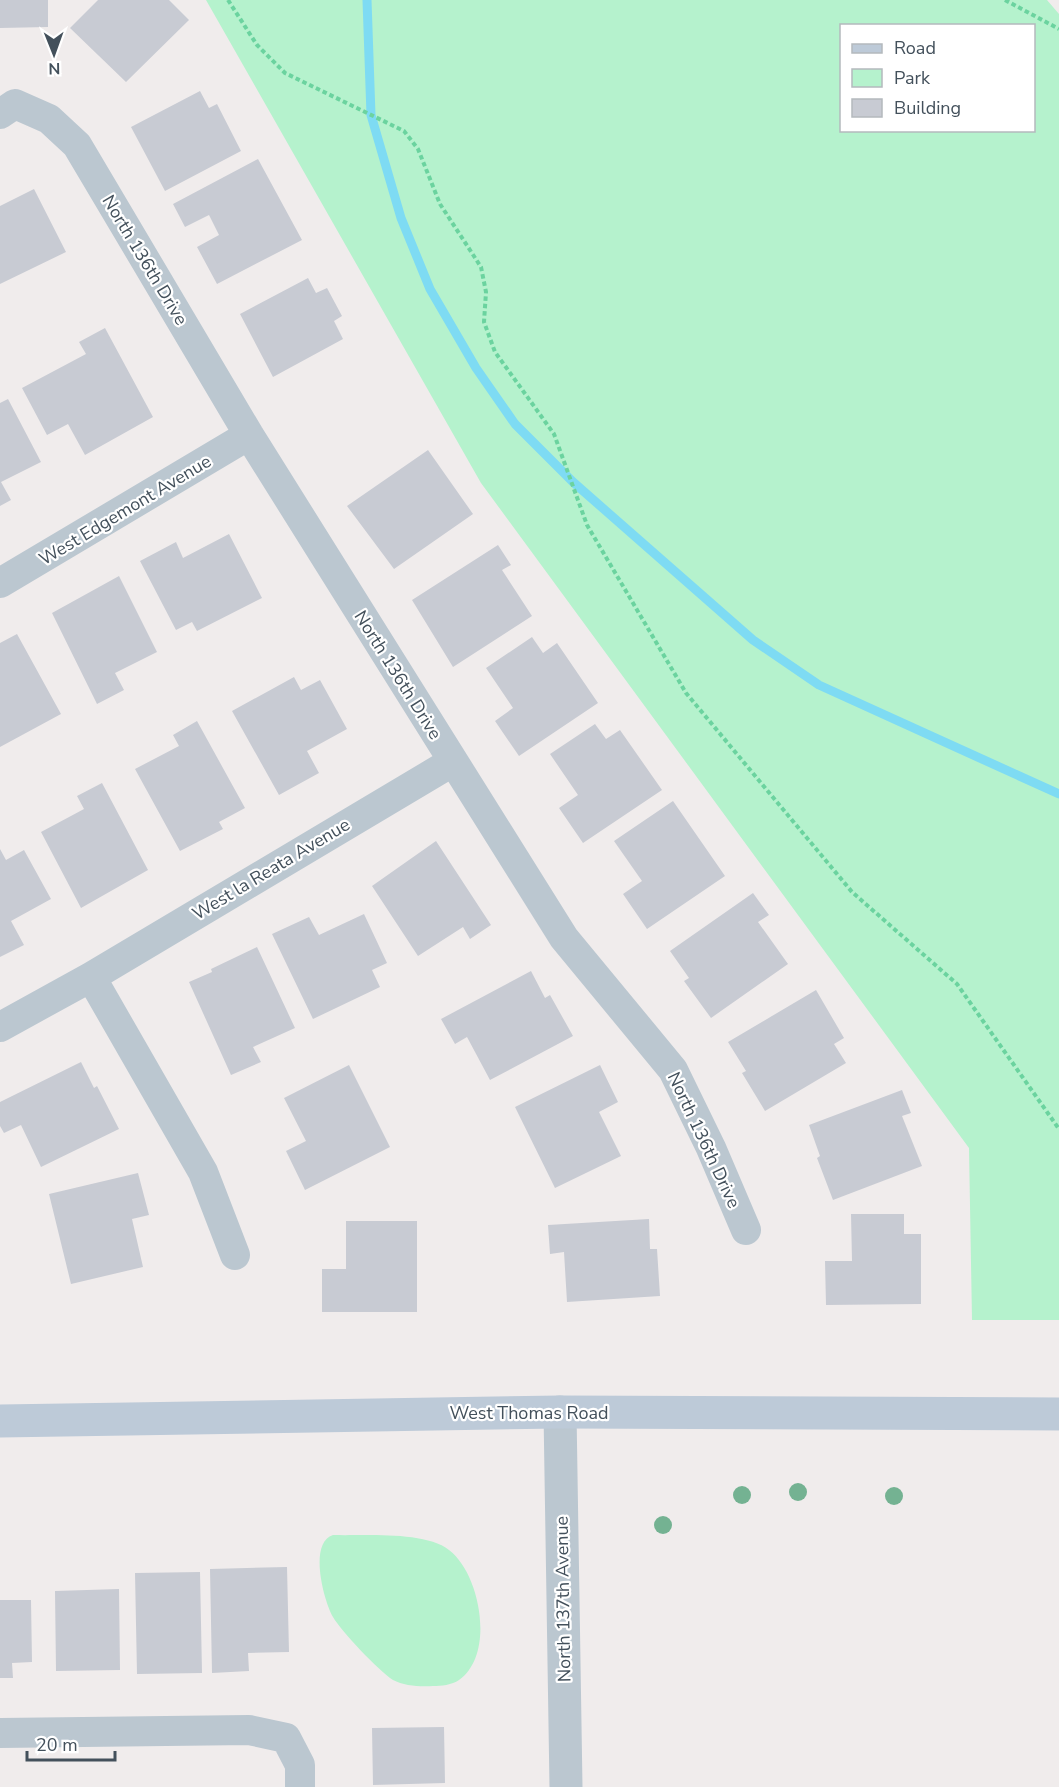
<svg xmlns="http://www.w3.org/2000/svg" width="1059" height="1787" font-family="'Nunito Sans',sans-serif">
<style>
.green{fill:#b5f2cd;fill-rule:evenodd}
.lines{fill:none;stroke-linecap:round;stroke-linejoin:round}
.stream{stroke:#7edbf3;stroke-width:9}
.building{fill:#c8cbd3}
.path{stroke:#6bd39f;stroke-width:4;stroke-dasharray:4.5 3;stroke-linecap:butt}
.minor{stroke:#bbc7d0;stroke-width:30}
.tertiary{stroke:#bbc7d0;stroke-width:33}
.secondary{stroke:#bdcad8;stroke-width:33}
.tree{fill:#74b292}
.labels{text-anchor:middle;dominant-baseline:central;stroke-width:4.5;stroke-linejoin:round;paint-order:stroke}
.street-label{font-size:18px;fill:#43505b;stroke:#fff}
</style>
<rect width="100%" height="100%" fill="#f0ecec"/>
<path class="green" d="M206 0H1047L1059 14V1320H972L969 1148 481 483ZM842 26H1034V130H842Z
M333 1535C364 1536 425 1531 449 1550 480 1573 496 1654 459 1680 452 1685 441 1686 433 1686 421 1687 404 1686 393 1680 379 1671 341 1631 333 1617 324 1601 308 1543 333 1535Z"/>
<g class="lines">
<path class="stream" d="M367 0 371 115 401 218 430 289 476 368 515 424 573 482 753 640 819 685 1059 794"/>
</g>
<path class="building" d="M0 0H48V27L0 28Z
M98 0H169L189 20 126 82 70 28Z
M200 91 209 108 217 104 241 151 165 191 131 127Z
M258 159 302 240 217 284 197 247 219 235 209 215 185 227 173 204Z
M34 189 66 252 0 284V206Z
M308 278 316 293 327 288 342 316 334 321 343 339 273 377 240 314Z
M105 328 153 417 85 455 68 424 47 435 22 388 86 354 79 342Z
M8 399 41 462 1 482 11 500 0 506V403Z
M428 450 473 514 394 569 347 506Z
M229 534 262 598 197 631 192 622 176 630 140 561 176 542 183 558Z
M498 545 511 565 502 570 532 616 453 667 412 600Z
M119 576 157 652 115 673 124 690 97 704 52 613Z
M17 634 61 714 0 747V643Z
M532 637 543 653 557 643 598 703 519 756 495 721 513 708 486 668Z
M294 677 301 690 320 680 347 729 307 751 319 773 279 795 232 711Z
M197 721 245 808 219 822 223 829 180 851 135 769 179 746 173 735Z
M595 724 606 739 620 730 662 790 583 843 559 808 578 795 550 754Z
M102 783 148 870 81 908 41 832 84 809 77 796Z
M673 801 725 876 647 929 623 894 642 881 614 841Z
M436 841 491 925 470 939 463 927 418 956 372 886Z
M0 849 6 860 24 850 51 899 11 921 24 945 0 957Z
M753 893 769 915 758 922 788 964 711 1018 684 981 689 978 670 951Z
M364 914 387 963 372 970 380 987 313 1019 272 934 309 917 319 935Z
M257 947 295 1028 253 1047 261 1062 231 1075 189 982 212 972 211 969Z
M531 971 545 998 550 995 573 1036 490 1080 467 1037 455 1044 441 1019Z
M816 990 844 1038 834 1044 846 1063 765 1111 742 1073 746 1071 728 1042Z
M81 1062 94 1088 97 1086 119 1129 41 1167 21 1125 4 1133 0 1126V1102Z
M349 1065 390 1147 305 1190 286 1151 306 1141 284 1098Z
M600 1065 618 1102 599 1112 621 1156 555 1188 515 1107Z
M902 1090 911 1113 902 1116 922 1166 833 1200 817 1158 820 1156 809 1125Z
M138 1173 149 1215 132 1219 143 1267 71 1284 49 1194Z
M851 1214H904V1234H921V1304L826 1305 825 1261H852Z
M649 1219 650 1249H657L660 1296 567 1302 564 1252 550 1254 548 1225Z
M346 1221H417V1312H322V1269H346Z
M287 1567 289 1652 248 1653 249 1671 212 1673 210 1569Z
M200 1572 202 1673 137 1674 135 1573Z
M119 1589 120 1670 56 1671 55 1591Z
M0 1600H31L32 1662 12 1663 13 1678H0Z
M444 1727 445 1783 373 1785 372 1728Z"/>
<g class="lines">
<path class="path" d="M228 0 257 45 285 73 404 131 418 149 440 204 481 267 486 292 484 322 495 352 554 434 587 525 686 693 852 892 957 984 1059 1129
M1005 0 1059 29"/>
<path class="minor" d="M0 114 15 104 49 119 77 145 249 435 564 938 673 1070 711 1148 746 1230
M0 583 249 435
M91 977 203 1172 235 1255
M0 1027 91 977 452 762
M0 1733 249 1730 286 1738 300 1765V1787"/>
<path class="tertiary" d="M560 1412 566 1787"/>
<path class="secondary" d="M0 1421 560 1412 1059 1414"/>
</g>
<g class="tree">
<circle cx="798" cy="1492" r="9"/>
<circle cx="742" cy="1495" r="9"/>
<circle cx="894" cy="1496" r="9"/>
<circle cx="663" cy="1525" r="9"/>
</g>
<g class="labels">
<g class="street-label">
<text transform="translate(145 260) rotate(59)">North 136th Drive</text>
<text transform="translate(125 510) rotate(-31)">West Edgemont Avenue</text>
<text transform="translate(398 675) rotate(58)">North 136th Drive</text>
<text transform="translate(271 869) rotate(-31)">West la Reata Avenue</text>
<text transform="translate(704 1140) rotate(65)">North 136th Drive</text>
<text x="529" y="1413">West Thomas Road</text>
<text transform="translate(563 1599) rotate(-91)">North 137th Avenue</text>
</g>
</g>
<rect x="840" y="24" width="195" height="108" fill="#ffffff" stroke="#b4b9bd" stroke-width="1.5"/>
<rect x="852" y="44" width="30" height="9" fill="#bdcad8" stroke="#b4b9bd" stroke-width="1.5"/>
<text x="894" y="54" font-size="18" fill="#43505b">Road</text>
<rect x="852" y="69" width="30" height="18" fill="#b5f2cd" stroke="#b4b9bd" stroke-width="1.5"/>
<text x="894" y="84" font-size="18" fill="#43505b">Park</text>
<rect x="852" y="99" width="30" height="18" fill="#c8cbd3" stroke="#b4b9bd" stroke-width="1.5"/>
<text x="894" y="114" font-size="18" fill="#43505b">Building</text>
<g transform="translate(54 54) rotate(179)" stroke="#ffffff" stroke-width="4.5" paint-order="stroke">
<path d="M0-4.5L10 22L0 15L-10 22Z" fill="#43505b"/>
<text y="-9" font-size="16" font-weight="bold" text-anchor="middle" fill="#43505b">N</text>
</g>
<path d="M27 1751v9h88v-9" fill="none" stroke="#43505b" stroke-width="3"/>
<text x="36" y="1751" font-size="18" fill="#43505b" stroke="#ffffff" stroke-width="4.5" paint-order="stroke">20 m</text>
</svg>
